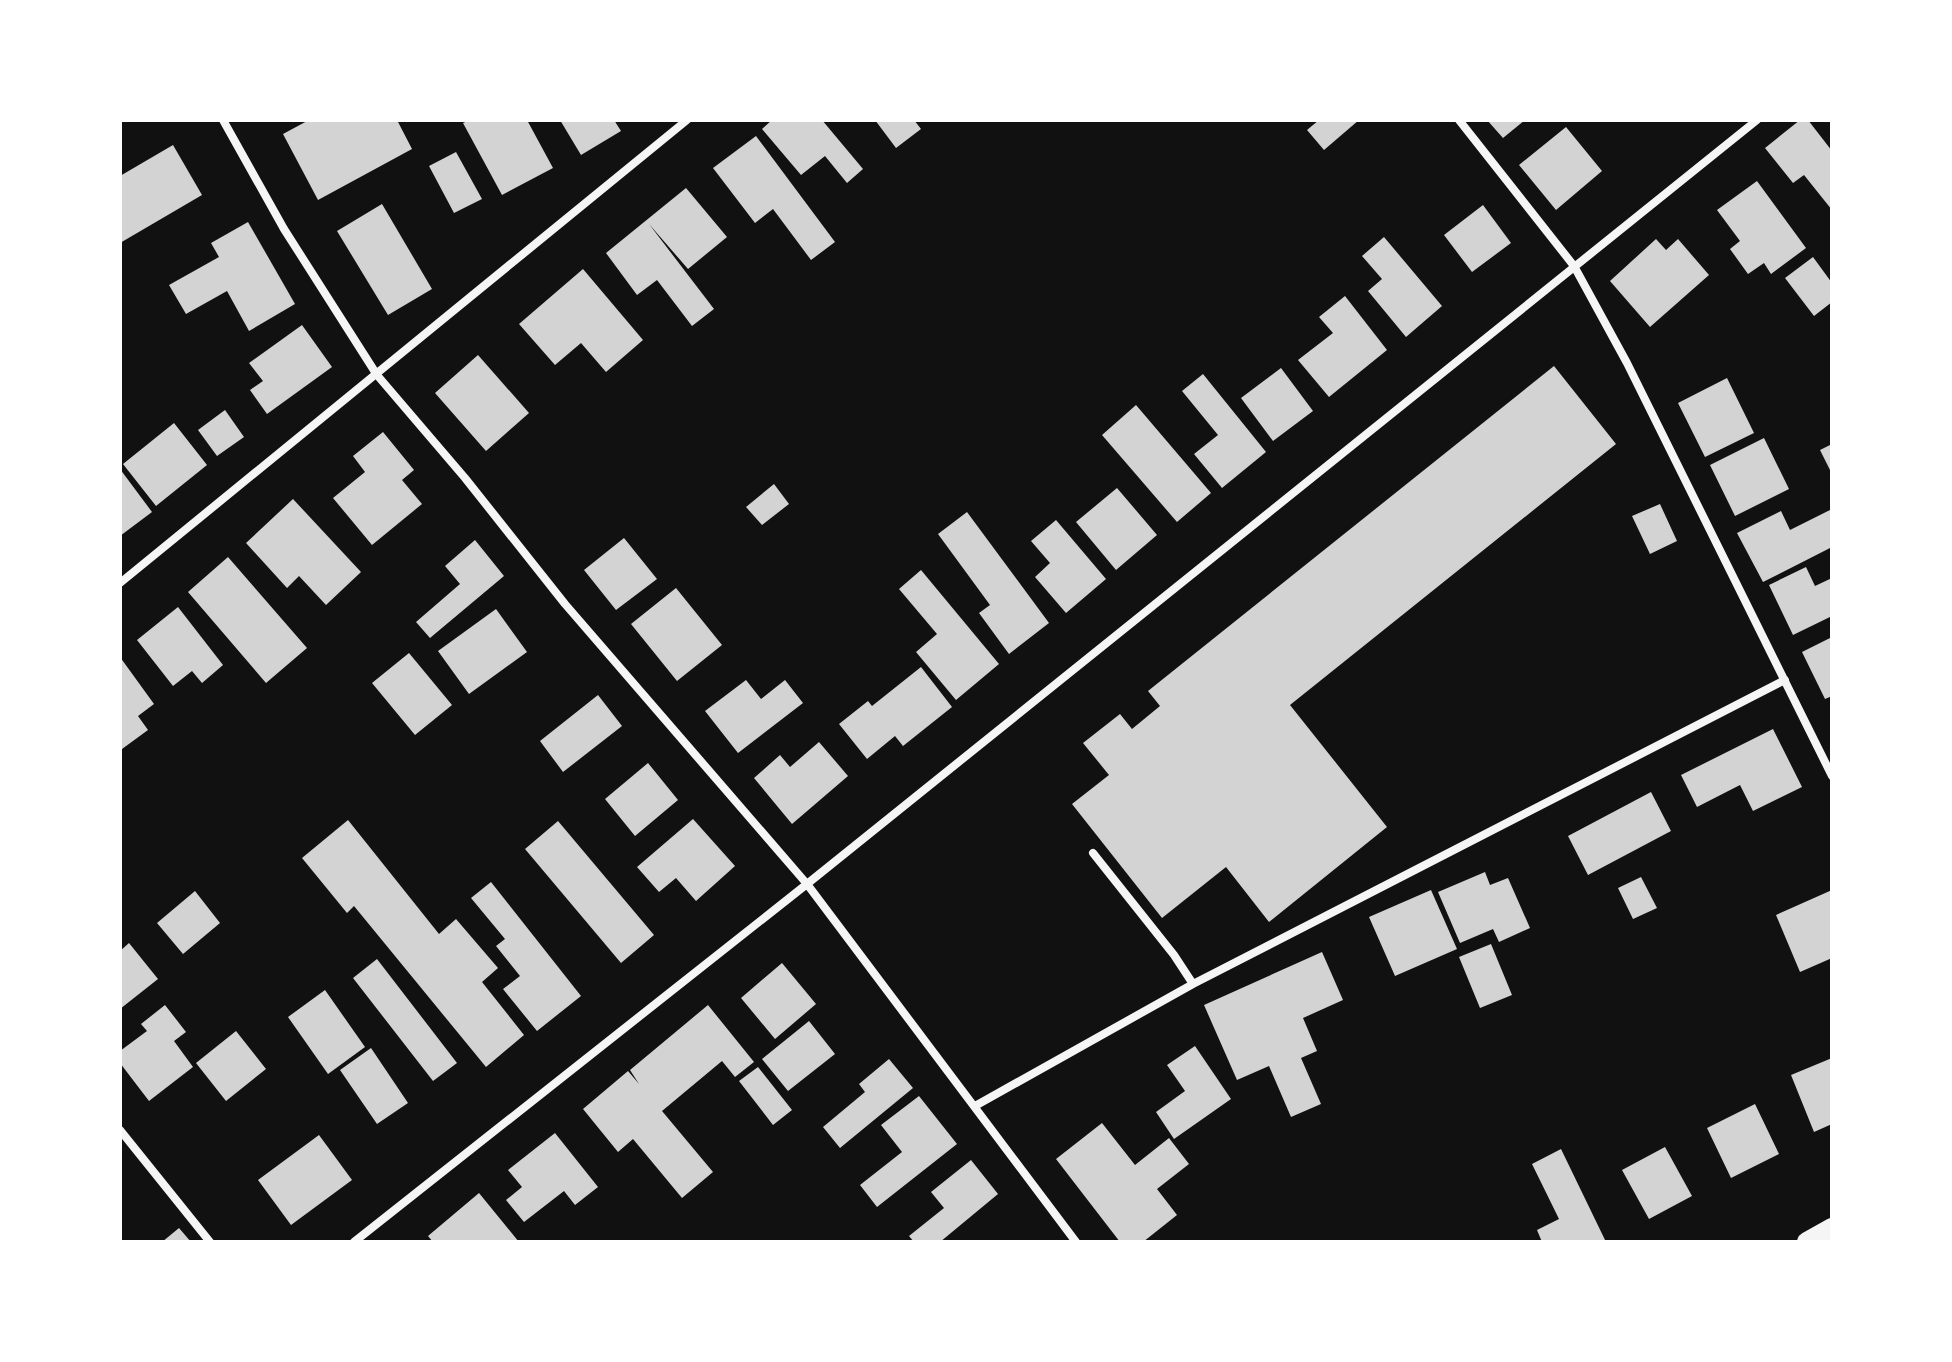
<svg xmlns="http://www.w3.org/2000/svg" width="1952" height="1362" font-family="Signika,sans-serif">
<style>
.building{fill:#d3d3d3}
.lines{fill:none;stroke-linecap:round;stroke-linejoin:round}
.minor{stroke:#f5f5f5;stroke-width:8}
.primary{stroke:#f5f5f5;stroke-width:20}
</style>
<rect width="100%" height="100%" fill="#111"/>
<path class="building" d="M309 120H397L412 149 318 200 283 134Z
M470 120H527L553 168 502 195 463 123Z
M560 120H614L621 131 581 155Z
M772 120H822L863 169 847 183 825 156 801 175 762 129Z
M875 120H914L921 129 896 148Z
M1319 120H1359L1324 150 1307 130Z
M1487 120H1525L1503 138Z
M1800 120H1808L1832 151V210L1804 175 1793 183 1765 148Z
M1566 127 1602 171 1556 210 1519 165Z
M756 136 835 242 811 260 773 209 755 223 713 168Z
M173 145 202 195 120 243V176Z
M456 152 482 199 454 213 429 166Z
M1757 181 1806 248 1771 274 1764 263 1748 274 1730 249 1740 241 1717 210Z
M686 188 727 237 688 269 649 224 714 309 692 326 657 280 637 295 606 253Z
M382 204 432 289 388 315 337 231Z
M1483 205 1511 243 1472 272 1444 235Z
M248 222 295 304 249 331 227 291 186 314 169 285 219 257 211 243Z
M1384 237 1442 306 1406 337 1368 291 1382 279 1362 256Z
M1656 239 1666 250 1678 239 1709 275 1650 327 1610 281Z
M1813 257 1832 283V302L1814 316 1785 278Z
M583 269 643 340 606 372 581 343 555 365 519 324Z
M1345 296 1387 350 1329 397 1298 360 1333 333 1319 317Z
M302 325 332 367 267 414 250 390 263 381 249 363Z
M478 355 529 413 486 451 435 393Z
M1554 366 1616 444 1290 705 1387 827 1269 922 1226 867 1162 918 1072 804 1109 775 1083 743 1120 714 1132 729 1160 706 1148 691Z
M1281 368 1313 411 1273 441 1241 398Z
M1203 374 1266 452 1222 488 1194 454 1218 435 1182 391Z
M1727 378 1754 433 1705 457 1678 403Z
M1136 405 1211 493 1177 522 1102 435Z
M225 410 244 437 217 456 198 430Z
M174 423 207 465 156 506 123 464Z
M383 432 414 470 402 480 422 504 372 545 333 498 365 472 353 456Z
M1764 438 1789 489 1735 516 1710 465Z
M1832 444V474L1820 450Z
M120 469 152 512 120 536Z
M774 484 789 504 762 525 746 507Z
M1117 488 1157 535 1116 570 1076 522Z
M293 499 361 572 326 605 299 576 287 588 246 543Z
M1660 504 1677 541 1650 554 1632 516Z
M1832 509V547L1763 582 1737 533 1781 511 1790 530Z
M967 512 1049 623 1009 654 979 613 990 605 938 534Z
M1056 520 1106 579 1066 613 1035 577 1050 563 1031 541Z
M624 538 657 579 616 610 584 570Z
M475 540 504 576 430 638 416 622 460 584 445 566Z
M228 557 307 648 266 683 188 592Z
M1806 567 1815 586 1832 578V616L1793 635 1769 585Z
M921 570 999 664 956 700 916 652 937 634 899 589Z
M676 588 722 645 677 681 631 624Z
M178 607 223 665 202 683 192 671 173 686 137 640Z
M496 609 527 652 469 694 438 651Z
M1832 637V696L1825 699 1802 652Z
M409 653 452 705 415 735 372 683Z
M120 657 154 704 138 716 148 730 122 749 120 746Z
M921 667 952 707 903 746 895 736 867 759 839 724 868 701 872 706Z
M746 680 761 699 785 680 803 703 738 753 705 711Z
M598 695 622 726 563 772 540 741Z
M1773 729 1802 787 1753 811 1740 785 1697 807 1681 775Z
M819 742 848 776 792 824 754 778 780 755 790 767Z
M648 763 678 800 635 836 605 799Z
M1651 792 1671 831 1588 875 1568 836Z
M693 819 735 866 696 901 676 878 659 892 637 867Z
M348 820 439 934 456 919 498 968 482 982 524 1035 486 1067 354 906 347 913 302 858Z
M558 821 654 935 621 963 525 849Z
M1485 872 1490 885 1508 878 1530 928 1499 942 1493 929 1460 943 1438 892Z
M1641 877 1657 908 1633 919 1618 888Z
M491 882 581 996 537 1031 503 989 520 976 496 946 505 939 471 898Z
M1431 890 1457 949 1395 976 1369 917Z
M1832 890V958L1800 972 1776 915Z
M195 891 220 923 183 954 157 923Z
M129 943 158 979 120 1009V951Z
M1491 944 1512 995 1480 1008 1459 957Z
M1322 952 1343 1000 1303 1018 1317 1051 1301 1058 1321 1104 1291 1117 1269 1066 1237 1080 1204 1005Z
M377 959 457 1063 433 1081 353 978Z
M782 963 816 1004 775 1039 741 998Z
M325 990 365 1047 328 1074 288 1017Z
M165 1005 186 1032 174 1041 193 1067 149 1101 120 1063V1051L147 1031 141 1024Z
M708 1005 754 1062 735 1077 722 1061 662 1111 713 1172 682 1198 633 1139 618 1152 583 1109 628 1071 639 1084 630 1070Z
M809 1021 835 1054 788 1091 762 1059Z
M236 1031 266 1069 226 1101 196 1063Z
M1195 1046 1231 1099 1174 1139 1156 1112 1185 1091 1167 1065Z
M371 1048 408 1103 377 1124 340 1070Z
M1832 1058V1124L1814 1132 1791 1075Z
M889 1059 913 1088 840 1148 823 1127 865 1092 859 1084Z
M758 1067 792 1110 773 1125 739 1081Z
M919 1096 957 1144 877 1207 860 1185 902 1152 881 1125Z
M1755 1104 1779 1154 1731 1178 1707 1128Z
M1102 1123 1135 1165 1169 1138 1189 1164 1157 1189 1177 1215 1143 1242H1120L1056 1159Z
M555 1133 598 1187 575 1205 564 1191 524 1222 506 1200 522 1187 508 1170Z
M319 1135 352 1180 291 1225 258 1180Z
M1665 1147 1692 1196 1649 1219 1622 1170Z
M1561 1149 1606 1242H1542L1537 1230 1559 1219 1532 1164Z
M971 1160 998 1194 940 1242H914L909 1236 944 1208 931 1192Z
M479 1193 519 1242H433L428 1236Z
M179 1228 191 1242H162Z"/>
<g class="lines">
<path class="minor" d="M223 120 284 229 377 375 465 478 565 604 807 884 1076 1242
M1459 120 1574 266 1627 363 1832 776
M120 583 687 120
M1093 853 1174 955 1193 984
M975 1106 1193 984 1785 680
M120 1130 210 1242
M354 1242 807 884 1757 120"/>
<path class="primary" d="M1807 1242 1832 1228"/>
</g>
<rect width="1952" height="1362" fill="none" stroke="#ffffff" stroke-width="244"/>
</svg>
